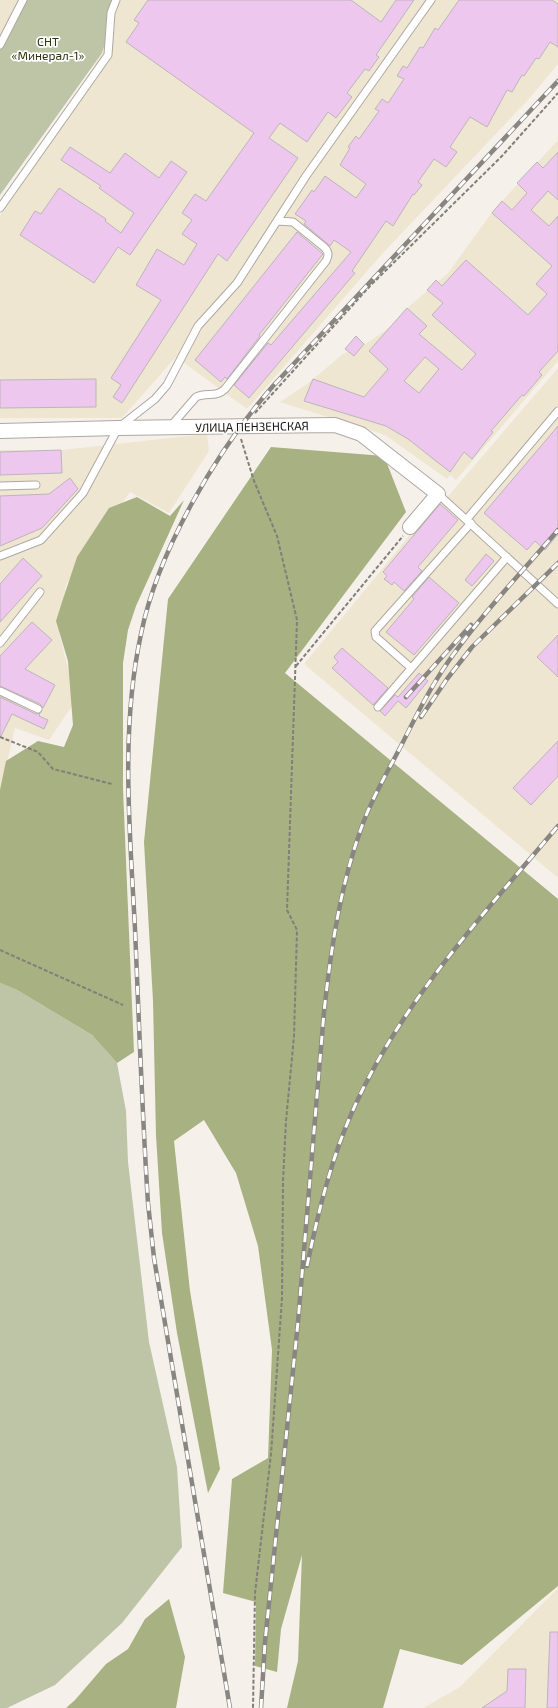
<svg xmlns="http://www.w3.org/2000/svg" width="558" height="1708" font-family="'Exo 2',sans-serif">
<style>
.industrial{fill:#efe6d1}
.green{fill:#bec4a6}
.forest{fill:#a8b181}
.building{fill:#eec7ee;stroke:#bbb5bb;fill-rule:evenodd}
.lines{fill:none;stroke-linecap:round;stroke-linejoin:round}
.service-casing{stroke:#aea8a3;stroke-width:9}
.minor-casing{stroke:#aea8a3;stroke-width:16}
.path{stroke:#827e7a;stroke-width:2;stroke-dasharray:4 2;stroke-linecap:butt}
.service{stroke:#fff;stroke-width:7}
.minor{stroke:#fff;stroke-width:14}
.rail-casing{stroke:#898581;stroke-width:4.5}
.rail{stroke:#fefefe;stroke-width:3;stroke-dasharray:9;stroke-linecap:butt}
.labels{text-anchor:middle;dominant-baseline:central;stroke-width:3.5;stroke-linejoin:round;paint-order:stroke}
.park-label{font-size:12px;fill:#2e330d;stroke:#fefefe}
.street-label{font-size:12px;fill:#181614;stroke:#fefefe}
</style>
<rect width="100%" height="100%" fill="#f6f0ea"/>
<path class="industrial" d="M0 0H19L0 36Z
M119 0H558V64L527 101 382 254 247 409 176 357 122 418H0V216L102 53Z
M558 140V361L456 480 450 475 447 479 385 435 280 402 307 384 343 354 367 343 390 327 407 308 448 273 493 211Z
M558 368V878L304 664 432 508 440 504 449 495Z
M207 434 209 451 169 513 130 492 66 584 59 633 76 700 49 740 15 728 0 793V450H61Z
M558 1588V1708H423L460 1687Z"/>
<path class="green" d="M19 0H119L102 53 0 195V36Z
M0 983 17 990 92 1035 117 1063 126 1111 128 1162 149 1342 177 1467 182 1547 122 1623 55 1685 7 1708H0Z"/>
<path class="forest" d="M271 447 384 456 406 512 285 673 558 899V1586L462 1665 400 1649 383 1708H287L298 1661 302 1555 281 1629 277 1672 255 1666 256 1602 223 1593 232 1479 268 1458 272 1350 258 1246 236 1173 204 1120 174 1141 190 1291 220 1469 208 1493 177 1333 162 1233 156 1135 153 1001 144 842 168 599Z
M137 497 170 516 184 500 136 606 128 630 123 663V789L134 1052 117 1063 92 1035 17 990 0 983V790L6 761 38 741 64 747 73 725 68 661 56 621 62 602 77 557 109 508Z
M169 1599 185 1657 176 1708H66L75 1700 106 1664 128 1649 145 1619Z"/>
<path class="building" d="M148 0H351L381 22 396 0H414L376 55 379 57 369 71 365 69 347 93 352 97 336 118 328 112 307 142 280 123 269 138 298 158 227 261 218 254 122 403 113 397 121 385 111 378 161 300 136 285 157 249 184 265 197 244 182 234 192 220 182 213 195 194 206 201 254 133 126 42 139 23 134 20Z
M459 0H552L558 4V47L550 42 539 59 536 58 524 76 522 75 512 92 507 90 487 127 470 117 450 147 457 152 446 167 434 159 418 182 422 185 414 195 413 194 393 226 386 221 352 271 355 273 249 398 234 385 268 343 271 345 351 252 334 240 330 246 304 224 306 221 295 214 312 190 314 192 325 176 356 198 366 184 340 165 350 148 348 147 356 136 359 139 379 111 375 109 382 99 388 103 404 79 397 76 403 66 407 68 420 47 423 48 435 28 438 30Z
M70 147 110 173 125 153 159 178 171 161 187 172 130 255 118 247 94 283 20 235 35 211 41 214 59 188 106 219 105 221 121 233 134 213 99 188 101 186 61 160Z
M558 152V200L548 191 531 210 549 226 558 216V351L539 372 542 375 524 396 522 395 491 431 493 432 472 459 464 452 450 472 408 439 386 426 304 401 313 379 364 397 388 369 369 351 407 308 427 326 419 334 462 370 476 354 432 315 443 303 427 290 436 280 442 286 466 260 528 315 547 294 536 284 552 266 492 213 502 201 512 210 527 193 517 183 537 162 543 168ZM425 357 439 369 419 393 404 381Z
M297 232 323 254 259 335 260 336 227 379 225 377 221 382 195 360Z
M356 336 364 344 354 356 345 349Z
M96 379V407L0 408V380Z
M558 426V534L545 550 535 541 527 550 484 513Z
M61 450 62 473 0 475V452Z
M70 478 78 489 42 528 0 546V496L49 494Z
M440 504 458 520 418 567 422 571 404 591 394 582 392 585 384 579 387 576 383 572Z
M486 554 494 561 472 586 465 580Z
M23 558 42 576 0 622V584Z
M429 577 459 603 414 655 386 632 414 599 412 597Z
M32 622 52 640 25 669 55 685 43 708 40 704 0 686V656Z
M558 635V677L537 657Z
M342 648 388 688 373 705 332 668 338 662 334 657Z
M419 673 428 681 406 708 398 701 385 716 380 711 395 695 398 697Z
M0 697 36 714 40 713 39 716 48 720 44 729 12 714 0 738Z
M558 741V776L531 805 513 788Z
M550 1632H558V1708H547Z
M508 1669H526L525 1708H482L507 1691Z"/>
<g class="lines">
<g class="service-casing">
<path id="service" d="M0 45 23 0
M0 208 108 55 111 13 116 0
M170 427 196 397C207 392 216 398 225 389L326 261C329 255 329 252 324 247L293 222 277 221
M0 486 36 485
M438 494 558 604
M467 519 558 411
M0 556 41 540 83 493 118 428 155 399 167 385 198 326 237 283 306 176 431 0
M0 643 40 592
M410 667 376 637 375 631 471 523
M0 691 38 709
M378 707 507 557"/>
</g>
<g class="minor-casing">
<path id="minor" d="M0 431 118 428 335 425 361 434 438 494 410 527"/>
</g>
<path class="path" d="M255 413 370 286 502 156 558 93
M241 439 254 481 277 536 297 620 287 910 297 930 294 1036 286 1121 283 1181 282 1298 271 1454 255 1593 253 1708
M296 666 403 536
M0 737 38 752 53 769 112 784
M0 950 123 1005"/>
<use href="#service" class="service"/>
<use href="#minor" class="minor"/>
<g class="rail-casing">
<path id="rail" d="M406 697 471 625
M421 717 447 679 472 647 558 563
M307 1266C318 1213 331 1159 353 1110 401 1002 483 915 558 826
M230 1708 154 1258 148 1203C142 1112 139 1020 135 929 130 831 120 731 141 634 158 550 217 450 273 386L558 81
M261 1708 265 1642 298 1322 324 1012C331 949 340 886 362 826 372 798 388 771 402 744 416 716 430 688 448 662 480 616 521 573 558 530"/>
</g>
<use href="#rail" class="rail"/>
</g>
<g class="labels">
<g class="park-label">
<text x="48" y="41">СНТ<tspan x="48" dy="14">«Минерал-1»</tspan></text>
</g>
<g class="street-label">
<text transform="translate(252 426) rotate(-1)">УЛИЦА ПЕНЗЕНСКАЯ</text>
</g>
</g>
</svg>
